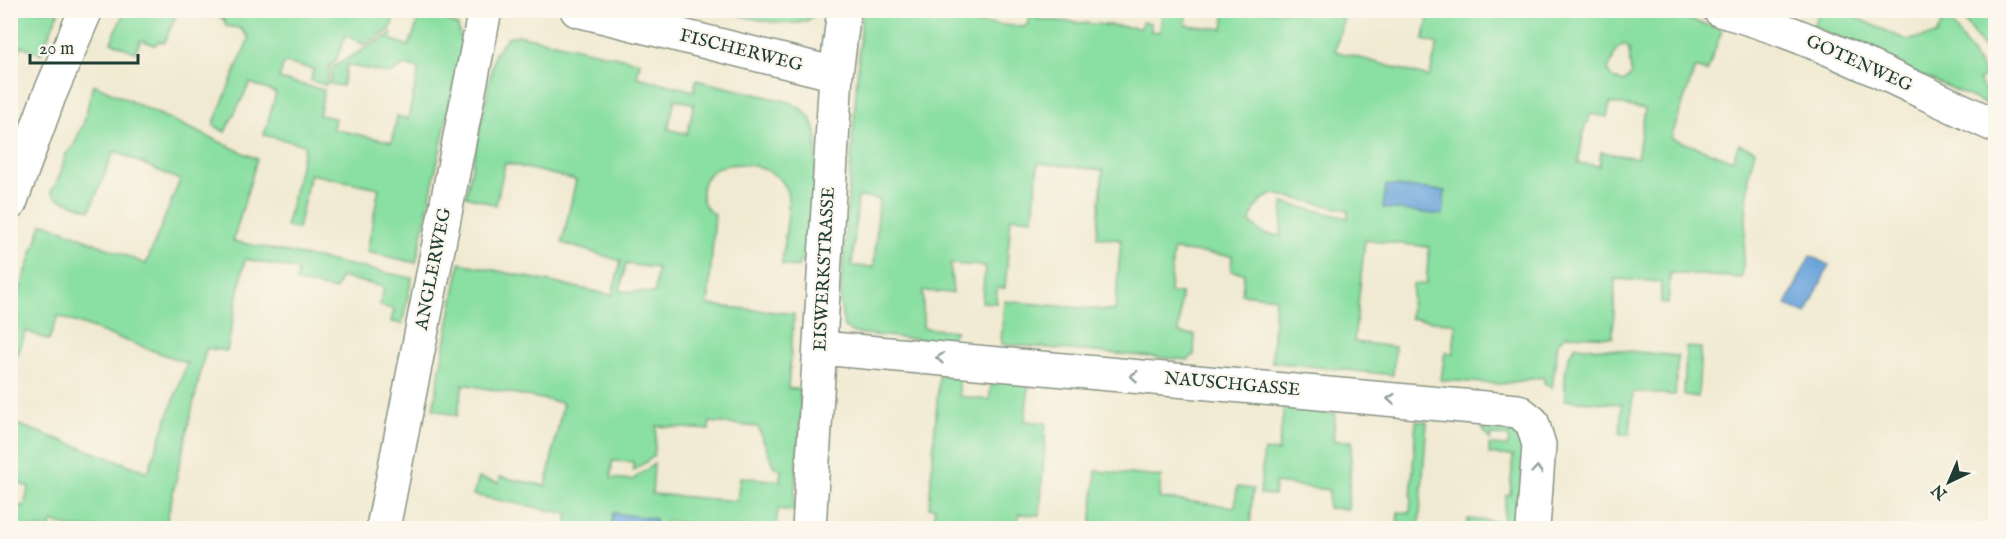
<svg xmlns="http://www.w3.org/2000/svg" width="2006" height="539" font-family="'IM FELL English',serif">
<style>
.green{fill:#8adfa2;stroke:#548e6b;stroke-width:1.5;fill-rule:evenodd}
.water{fill:#6ca6dc;stroke:#467288;stroke-width:1.5}
.lines{fill:none;stroke-linecap:round;stroke-linejoin:round}
.minor-casing{stroke:#889483;stroke-width:36}
.minor{stroke:#fff;stroke-width:33}
.oneway{stroke:#8f9e9a}
.labels{text-anchor:middle;dominant-baseline:central;stroke-width:4.5;stroke-linejoin:round;paint-order:stroke}
.street-label{font-size:18px;fill:#1f3d34;stroke:#fbf7ec}
</style>
<rect width="100%" height="100%" fill="#fbf7ec"/>
<filter id="ink" filterUnits="userSpaceOnUse"><feTurbulence type="fractalNoise" baseFrequency=".0167" numOctaves="2"/><feDisplacementMap in="SourceGraphic" scale="12" xChannelSelector="R" yChannelSelector="G"/><feConvolveMatrix kernelMatrix="1 2 1 2 8 2 1 2 1" color-interpolation-filters="sRGB"/></filter>
<filter id="wash" filterUnits="userSpaceOnUse"><feTurbulence type="fractalNoise" baseFrequency=".008" numOctaves="4" result="noise"/><feDisplacementMap in="SourceGraphic" scale="24" xChannelSelector="R" yChannelSelector="G"/><feGaussianBlur stdDeviation="1.35" result="paint"/><feColorMatrix in="noise" values="0 0 0 0 0 0 0 0 0 0 0 0 0 0 0 0 0 1.4 0 .05"/><feComposite in="paint" operator="in"/></filter>
<g filter="url(#wash)">
<rect width="100%" height="100%" fill="#f1ead2"/>
<path class="green" d="M11 10 59 11 41 54 22 46 11 67Z
M125 10H183V11L177 13 164 43 158 41 155 45 141 40 135 52 111 42Z
M212 11H396L390 30 364 45 346 35 335 62 330 65 326 85 311 81 313 69 284 63 279 79 324 90 319 115 335 118 333 129 392 142 397 116 408 119 419 69 405 65 390 74 347 65 342 86 329 84 333 67 392 33 390 39 409 46 422 11 444 18 458 26 462 47 416 263 367 252 379 188 310 174 298 229 286 227 305 145 264 135 276 93 250 83 225 132 213 125 249 38 240 28 226 26 224 20Z
M725 11H818C815 13 812 18 808 20 791 29 742 17 725 11Z
M1030 11H1037V19L1141 28 1142 22 1151 23V31L1160 32 1162 11 1186 12V25L1223 29 1225 11H1316L1344 17 1335 51 1429 77 1438 44 1423 40 1430 11H1657L1717 28 1722 30 1707 72 1695 68 1671 138 1732 160 1739 144 1755 150 1749 173 1742 278 1670 273 1668 304 1661 303V282L1615 279 1613 337 1567 335 1558 342 1552 388 1544 383V377L1501 384 1441 380 1445 352 1453 353 1456 324 1410 318 1413 284H1426L1429 247 1365 240 1354 342 1395 347 1393 375 1272 362 1275 298 1242 294 1244 273 1231 271 1232 256 1173 250 1170 293 1181 294 1179 333 1195 335 1194 355 1188 360 1001 344 1004 301 1115 311 1121 240 1097 237 1103 170 1038 163 1033 219 1011 217 1005 288H997L996 303 982 302 985 266 950 264 953 293 923 291V328L956 331 948 342 854 333 844 327 840 303 862 13 1025 27 1029 21ZM1624 44 1629 49 1631 75 1624 82 1612 78 1608 71 1616 50ZM1610 103 1645 109 1637 158 1601 152 1599 166 1578 163 1585 124H1588L1590 114 1607 117ZM1275 194 1348 210V218L1283 203 1281 236 1262 233 1250 222C1252 210 1262 196 1275 194ZM858 197 879 199 874 267 852 266Z
M1819 11H1858L1856 18 1907 40 1936 35 1946 15 1986 75 1979 80 1995 108 1813 26Z
M1958 11H1995V65Z
M518 35 640 62 637 77 694 91 696 80 789 102C806 110 813 118 817 136L810 260 799 262 798 267 782 265C783 245 791 210 787 191 779 159 698 150 702 196 703 204 707 211 715 214L708 305 794 314 788 388 800 390 801 417 793 511 778 509 776 528H741L667 521 665 528H654L655 519 613 513 611 528H566L568 514 473 495 479 478 499 483 500 477 546 486 563 403 463 384 457 416 433 409 460 263 612 295 621 261 562 243 576 180 505 163 496 205 466 196 495 53 508 37ZM675 99 694 104 687 134 668 129ZM626 264 657 268 655 293 620 291ZM710 422 758 427 774 467 781 469 780 481 740 477 737 501 652 494 654 464 632 480 611 478 612 461 633 462V471L654 456 657 426 709 430Z
M93 84 257 159 233 241 412 278 402 324 391 322 394 309 380 306 384 287 340 277 336 290 296 282 298 270 245 259 227 351 206 348 165 528H73L53 522 50 528H11V503L24 507 29 487 11 481V422L148 472 187 363 58 316 49 340 26 331 11 373V316L42 224H48L146 264 180 180 114 151 90 210 57 198 51 192 60 175 66 154 74 145 84 122Z
M1576 346 1678 356 1675 395 1633 392 1630 434H1620L1622 404 1565 400C1565 384 1563 358 1576 346Z
M1686 347 1701 348 1698 397 1684 395Z
M939 375 959 377V396L989 400 992 380 1029 383 1025 421 1046 423 1040 515 1019 514 1018 525 1039 528H933L935 508 929 507Z
M1284 408 1335 414 1333 441H1352L1348 509 1328 508 1329 490 1275 483 1274 495 1260 494 1264 450 1278 452Z
M1416 421 1427 422 1419 528H1397L1398 512 1410 513Z
M1482 428C1498 429 1515 427 1525 442L1520 528H1467L1468 519 1503 522 1506 495H1510L1513 456 1489 454V445L1508 446 1509 436 1491 435 1490 440Z
M1096 471 1161 477 1159 498 1235 507 1237 487 1253 489 1250 528H1091Z"/>
<path class="water" d="M1386 185 1445 191 1443 215 1383 208Z
M1810 256 1829 265 1806 314 1786 305Z
M613 513 655 519 654 528H611Z"/>
</g>
<g filter="url(#ink)">
<g class="lines">
<g class="minor-casing">
<path id="minor" d="M577 10 836 74
M1720 10C1816 36 1905 85 1996 126
M10 203 49 96 86 10
M821 348 1518 411 1532 422 1539 445 1533 528
M383 528 485 10
M809 528 836 74 844 10"/>
</g>
<use href="#minor" class="minor"/>
</g>
<defs><path id="oneway-chevron" d="M-2-3.5L2.5 0L-2 3.5" fill="none" stroke-width="1.6" stroke-linecap="round" stroke-linejoin="round" transform="scale(1.5)"/></defs>
<g class="oneway">
<use href="#oneway-chevron" transform="translate(940 358) rotate(-175)"/>
<use href="#oneway-chevron" transform="translate(1134 376) rotate(-175)"/>
<use href="#oneway-chevron" transform="translate(1391 399) rotate(-175)"/>
<use href="#oneway-chevron" transform="translate(1537 470) rotate(-85)"/>
</g>
</g>
<g class="labels">
<g class="street-label">
<text transform="translate(741 51) rotate(14)">FISCHERWEG</text>
<text transform="translate(1859 64) rotate(24)">GOTENWEG</text>
<text transform="translate(434 269) rotate(-79)">ANGLERWEG</text>
<text transform="translate(825 269) rotate(-87)">EISWERKSTRASSE</text>
<text transform="translate(1232 385) rotate(5)">NAUSCHGASSE</text>
</g>
</g>
<rect width="2006" height="539" fill="none" stroke="#fbf7ec" stroke-width="36"/>
<g transform="translate(1949 482) rotate(224)" stroke="#fbf7ec" stroke-width="4.5" paint-order="stroke">
<path d="M0-4.5L10 22L0 15L-10 22Z" fill="#1f3d34"/>
<text y="-9" font-size="16" font-weight="bold" text-anchor="middle" fill="#1f3d34">N</text>
</g>
<path d="M30 54v9h108v-9" fill="none" stroke="#1f3d34" stroke-width="3"/>
<text x="39" y="54" font-size="18" fill="#1f3d34" stroke="#fbf7ec" stroke-width="4.5" paint-order="stroke">20 m</text>
</svg>
